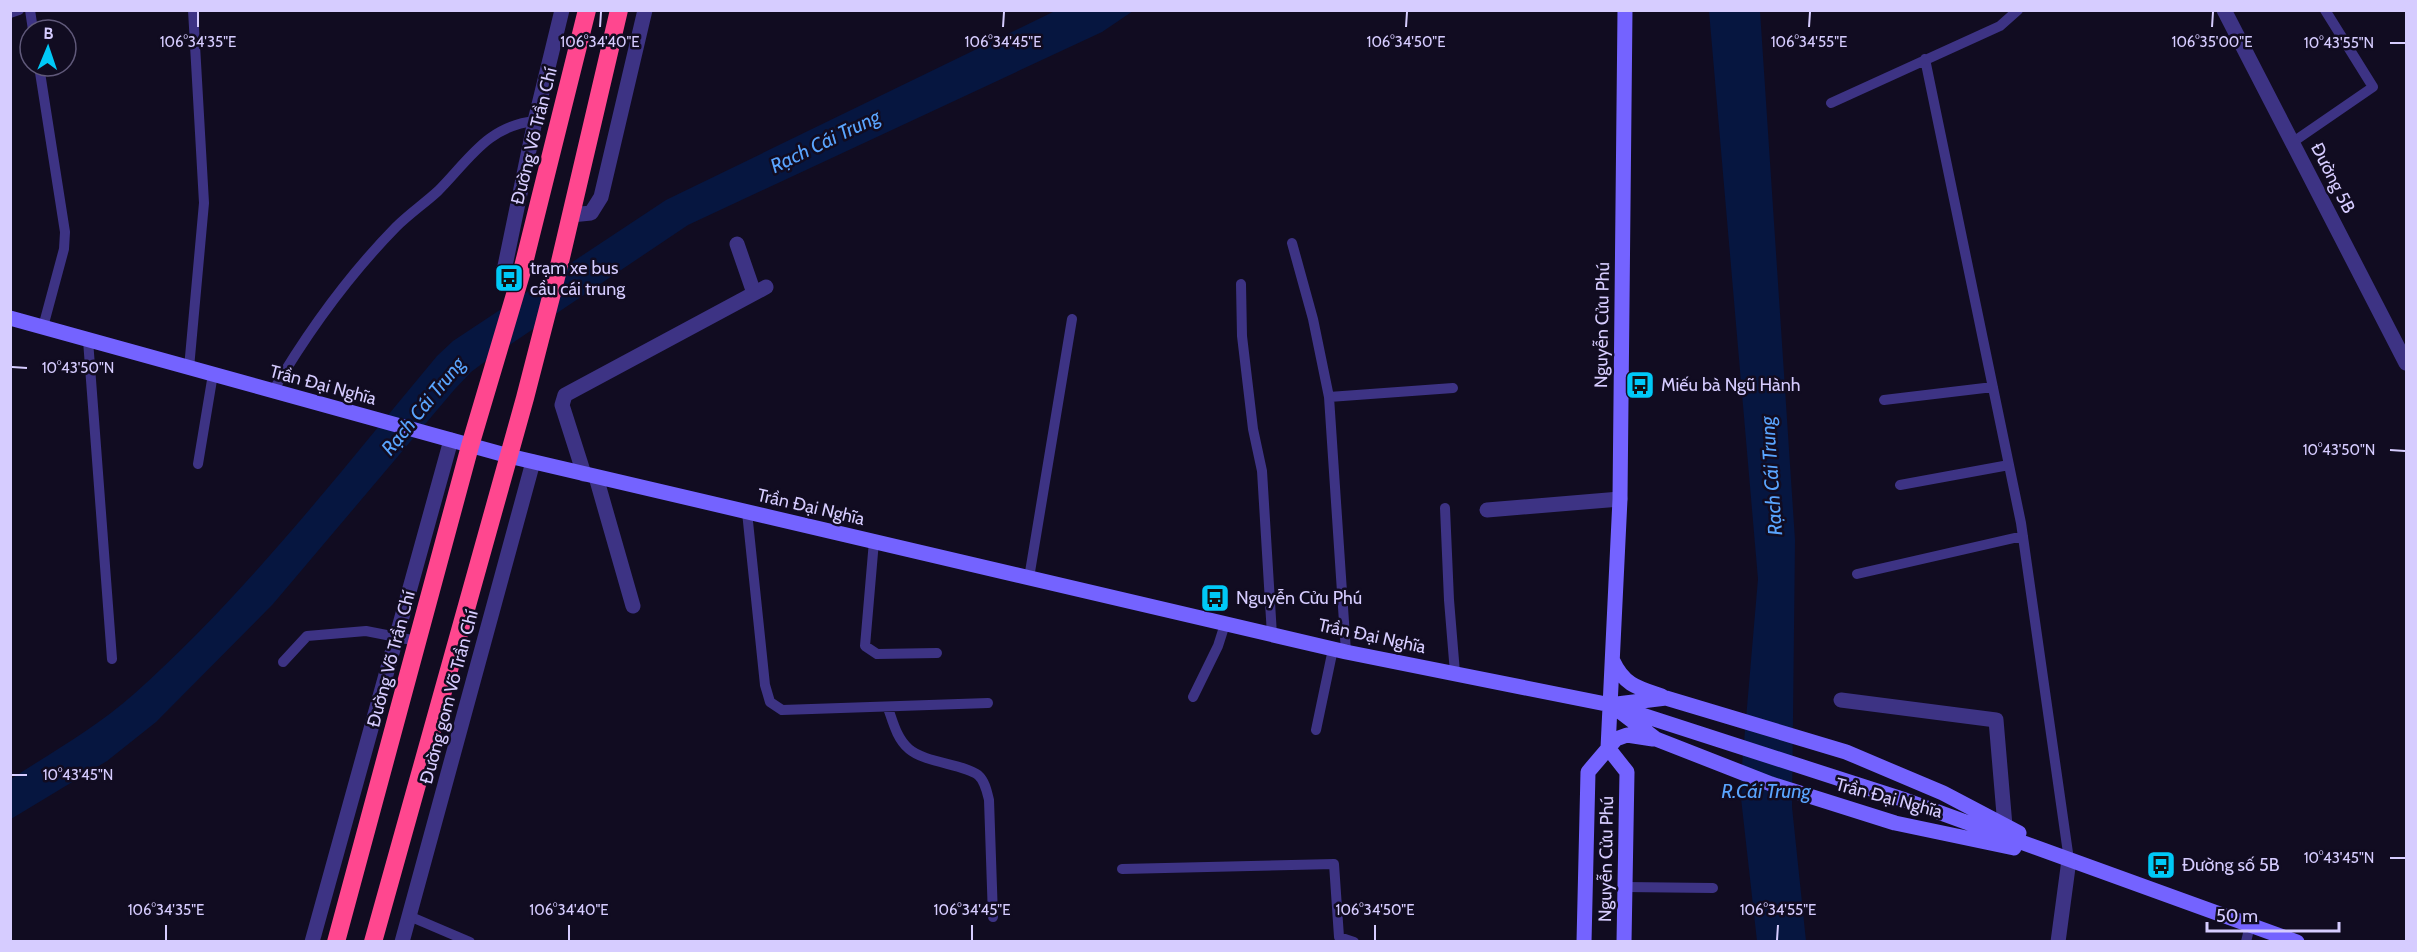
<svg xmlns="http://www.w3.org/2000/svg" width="2417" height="952" font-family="Cabin,sans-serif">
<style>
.water{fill:#061640}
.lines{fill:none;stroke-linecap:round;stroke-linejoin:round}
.lane{stroke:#3d3384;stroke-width:10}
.street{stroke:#3d3384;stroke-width:15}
.secondary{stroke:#7463ff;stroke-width:15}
.highway{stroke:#ff478f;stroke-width:18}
.ticks{fill:none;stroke:#d6ccff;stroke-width:2}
.labels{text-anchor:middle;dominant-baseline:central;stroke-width:5;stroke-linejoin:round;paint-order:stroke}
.street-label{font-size:18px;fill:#d6ccff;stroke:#110c21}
.poi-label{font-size:18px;fill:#d6ccff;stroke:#110c21;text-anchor:start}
.water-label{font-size:20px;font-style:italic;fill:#5aa5ff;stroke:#110c21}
.ticks-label{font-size:15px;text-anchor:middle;fill:#d6ccff;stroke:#110c21;stroke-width:5;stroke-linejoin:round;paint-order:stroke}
</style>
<rect width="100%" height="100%" fill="#110c21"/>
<path class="water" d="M1055 11H1133L1102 32 688 225 487 360 471 372 454 390 273 604 156 722 107 761 11 819V779C52 752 97 727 134 694 247 593 340 472 437 356L453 341 666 200Z
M1709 11H1760L1795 540 1792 807 1806 941H1757L1740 789 1758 579Z"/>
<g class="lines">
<path class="lane" d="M30 10 33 30
M10 13 19 10
M1925 59 2021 523 2069 860
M39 66 65 232 64 249 43 327
M1831 103 2000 26 2018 10
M2293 142 2373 87 2325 10
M1292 243 1313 319 1329 397 1346 652
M1241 284 1242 336 1253 429 1262 471 1272 635
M88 340 112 659
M189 368 204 203 193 10
M273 391C307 333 349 275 396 227 409 214 425 203 438 191 469 160 487 126 535 121
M1329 397 1453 388
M1884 400 1993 387
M198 464 213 374
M1900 485 2009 465
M1445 508 1449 600 1455 673
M747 512 765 685 770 702 782 710 988 703
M874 541 865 646 877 654 937 653
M1857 574 2023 536
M1029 578 1072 319
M283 662 307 636 366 631 417 641
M1193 697 1218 646 1225 624
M888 708C893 722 897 739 909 749 925 763 964 764 978 775 985 781 987 792 989 800L993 917
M1316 730 1333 649
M1122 869 1334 864 1339 937 1354 942
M1625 887 1713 888
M409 916 470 942
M2246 942 2250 925"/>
<path class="street" d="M2224 10 2406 363
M571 215 591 213 601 197 645 10
M737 244 754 293
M516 291 506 279 505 266 535 121 562 10
M584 474 562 405 565 395 766 287
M596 477 633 606
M1487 510 1620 499
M1841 700 1996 720 2005 826
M312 942 451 440
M402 942 533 462
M2058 942 2069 860"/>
<path class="secondary" d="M10 318 509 456 1346 652 1611 705 1905 800 2297 942
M1613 661C1624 685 1638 688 1662 696
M1617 704 1666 698 1846 752 1943 793 2019 833
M1618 710 1656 739 1771 784 1895 823 2014 848
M1584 942 1588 772 1616 739 1627 735 1653 739
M1624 942 1627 772 1608 748 1620 499 1625 10"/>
<path class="highway" d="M336 942 470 446 522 271 587 10
M373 942 525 398 559 266 619 10"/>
</g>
<path class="ticks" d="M198 27V12M600 27 601 12M1003 27 1004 12M1406 27 1407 12M1809 27 1810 12M2212 27 2213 12M2390 43H2405M12 367 27 368M2390 450 2405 451M12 775H27M2390 858H2405M166 940V925M569 940V925M972 940V925M1375 940V925M1777 940 1778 925"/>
<defs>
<g id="bus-square" transform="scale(1.5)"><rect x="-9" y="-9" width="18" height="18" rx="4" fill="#00c9f7" stroke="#110c21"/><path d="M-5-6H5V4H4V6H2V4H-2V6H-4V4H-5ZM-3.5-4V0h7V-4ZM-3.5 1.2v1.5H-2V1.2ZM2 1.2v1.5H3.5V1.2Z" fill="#111"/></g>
</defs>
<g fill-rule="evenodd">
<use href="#bus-square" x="509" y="278"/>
<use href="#bus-square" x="1640" y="385"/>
<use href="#bus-square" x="1215" y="598"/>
<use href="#bus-square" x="2161" y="865"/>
</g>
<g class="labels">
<g class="street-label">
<text transform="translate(534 136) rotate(-76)">Đường Võ Trần Chí</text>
<text transform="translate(2333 178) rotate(63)">Đường 5B</text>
<text transform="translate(1602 325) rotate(-89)">Nguyễn Cửu Phú</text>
<text transform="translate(323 385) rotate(15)">Trần Đại Nghĩa</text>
<text transform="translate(811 507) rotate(13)">Trần Đại Nghĩa</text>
<text transform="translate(1372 636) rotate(12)">Trần Đại Nghĩa</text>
<text transform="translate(391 659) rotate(-75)">Đường Võ Trần Chí</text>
<text transform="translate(449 697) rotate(-75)">Đường gom Võ Trần Chí</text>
<text transform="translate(1889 798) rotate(15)">Trần Đại Nghĩa</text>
<text transform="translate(1606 859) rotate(-89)">Nguyễn Cửu Phú</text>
</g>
<g class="poi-label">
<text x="530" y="268">trạm xe bus<tspan x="530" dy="21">cầu cái trung</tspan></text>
<text x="1661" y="385">Miếu bà Ngũ Hành</text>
<text x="1236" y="598">Nguyễn Cửu Phú</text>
<text x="2182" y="865">Đường số 5B</text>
</g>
<g class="water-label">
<text transform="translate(825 141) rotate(-26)">Rạch Cái Trung</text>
<text transform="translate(423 406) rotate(-51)">Rạch Cái Trung</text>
<text transform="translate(1771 476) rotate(-94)">Rạch Cái Trung</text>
<text x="1766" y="791">R.Cái Trung</text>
</g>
</g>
<g class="ticks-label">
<text x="198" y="47">106°34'35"E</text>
<text x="600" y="47">106°34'40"E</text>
<text x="1003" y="47">106°34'45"E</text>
<text x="1406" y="47">106°34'50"E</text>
<text x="1809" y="47">106°34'55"E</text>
<text x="2212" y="47">106°35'00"E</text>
<text x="2339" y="48">10°43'55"N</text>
<text x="78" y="373">10°43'50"N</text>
<text x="2339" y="455">10°43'50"N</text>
<text x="78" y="780">10°43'45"N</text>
<text x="2339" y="863">10°43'45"N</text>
<text x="166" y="915">106°34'35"E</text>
<text x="569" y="915">106°34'40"E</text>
<text x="972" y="915">106°34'45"E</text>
<text x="1375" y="915">106°34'50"E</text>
<text x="1778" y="915">106°34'55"E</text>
</g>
<rect width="2417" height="952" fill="none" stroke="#d6ccff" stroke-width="24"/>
<g transform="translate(48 48) rotate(2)"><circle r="28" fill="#110c21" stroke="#60597a" stroke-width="1.5"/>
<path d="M0-4.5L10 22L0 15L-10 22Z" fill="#00c9f7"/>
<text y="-9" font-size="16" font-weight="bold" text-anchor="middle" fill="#d6ccff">B</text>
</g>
<path d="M2207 922v9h132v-9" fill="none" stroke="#d6ccff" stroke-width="3"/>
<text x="2216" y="922" font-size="18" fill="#d6ccff" stroke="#110c21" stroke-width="4.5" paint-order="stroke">50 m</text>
</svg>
